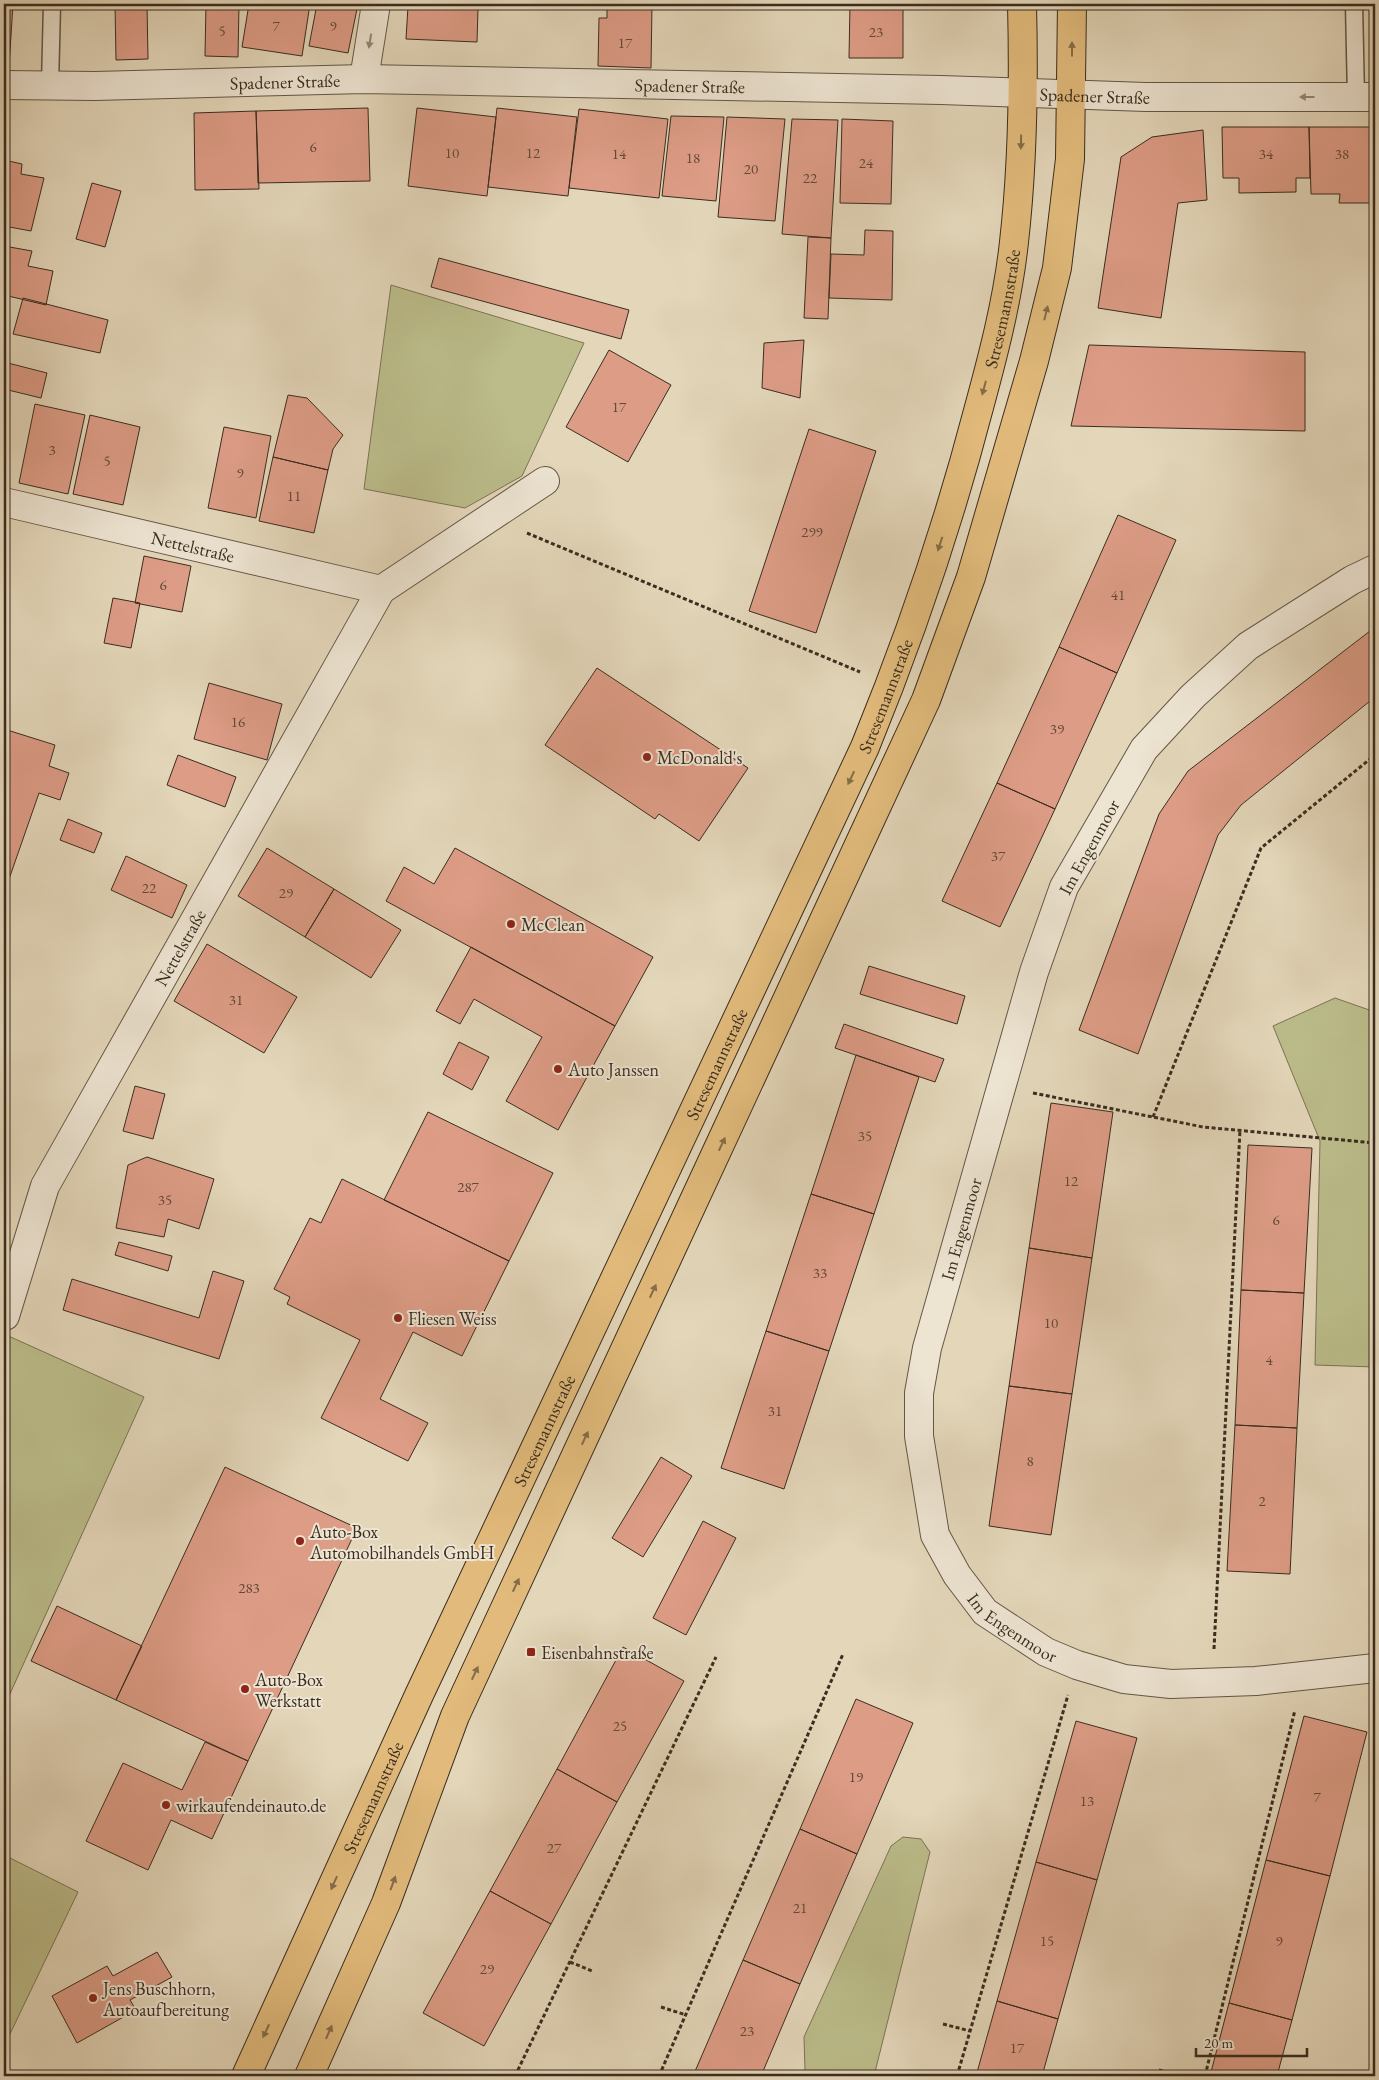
<svg xmlns="http://www.w3.org/2000/svg" width="1379" height="2080" font-family="'EB Garamond',serif">
<style>
.green{fill:#bbbc8a;stroke:#7a7454}
.building{fill:#dd9c86;stroke:#3a2d1f}
.lines{fill:none;stroke-linecap:round;stroke-linejoin:round}
.service-casing{stroke:#645746;stroke-width:19}
.minor-casing{stroke:#645746;stroke-width:30}
.tertiary-casing{stroke:#645746;stroke-width:30}
.primary-casing{stroke:#3a2d1f;stroke-width:30}
.path{stroke:#3a2d1f;stroke-width:3;stroke-dasharray:4 2.5;stroke-linecap:butt}
.service{stroke:#ede4d2;stroke-width:16}
.minor{stroke:#ede4d2;stroke-width:28}
.tertiary{stroke:#ede4d2;stroke-width:28}
.primary{stroke:#e2bb7c;stroke-width:28}
.oneway{fill:#948878}
.oneway2{fill:#866d49}
.poi-dot{fill:#8f2418;stroke:#ede4d2;stroke-width:2}
.labels{text-anchor:middle;dominant-baseline:central;stroke-width:4;stroke-linejoin:round;paint-order:stroke}
.number-label{font-size:15px;fill:#634939}
.street-label{font-size:18px;fill:#3a2d1f;stroke:#ede4d2}
.poi-label{font-size:18px;fill:#3a2d1f;stroke:#ede4d2;text-anchor:start}
</style>
<rect width="100%" height="100%" fill="#e3d6b9"/>
<filter id="stains"><feTurbulence type="fractalNoise" baseFrequency=".004" numOctaves="4"/><feColorMatrix values="0 0 0 0 .2 0 0 0 0 .09 0 0 0 0 .02 0 0 0 .5 -.17"/></filter>
<radialGradient id="worn" r=".72"><stop offset=".6" stop-color="#630" stop-opacity="0"/><stop offset="1" stop-color="#630" stop-opacity=".3"/></radialGradient>
<path class="green" d="M391 285 584 343 522 476 465 508 364 489Z
M1335 998 1375 1012V1367L1315 1365 1320 1141 1273 1026Z
M4 1334 144 1397 4 1707Z
M903 1837 921 1839 930 1852 874 2076H810L805 2070 804 2037 891 1846Z
M4 1855 78 1892 9 2036 4 2035Z"/>
<path class="building" d="M4 4H13L9 67H4Z
M115 4H147L148 59 116 60Z
M206 4H239L238 57 205 56Z
M249 4H310L302 56 242 47Z
M317 4H358L348 53 309 46Z
M607 4H652L651 68 598 66 599 18H607Z
M850 4H903V58H849Z
M408 6 478 9 477 42 406 39Z
M368 108 370 181 258 183 256 111Z
M417 108 496 117 487 196 408 186Z
M497 108 577 117 568 196 488 187Z
M579 109 668 119 659 198 569 188Z
M256 111 259 189 195 190 194 113Z
M671 116 724 117 716 201 662 196Z
M727 117 785 119 775 221 718 217Z
M792 119 838 120 831 238 782 234Z
M842 119 893 121 891 204 840 203Z
M1222 127H1309L1310 178H1296V192L1239 193V178H1223Z
M1309 127H1375V203H1339L1340 194H1311Z
M1203 130 1207 200 1178 203 1161 318 1098 308 1121 157 1152 137Z
M4 160 22 164 21 174 44 178 31 231 4 226Z
M92 183 121 191 105 247 76 239Z
M865 230 893 231 892 300 829 298 831 254 864 255Z
M808 237 831 238 828 319 804 318Z
M4 246 32 251 28 266 53 271 46 305 4 295Z
M439 258 629 310 621 339 431 287Z
M23 298 108 320 100 353 13 334Z
M804 340 800 398 762 388 764 343Z
M1089 345 1305 352V431L1071 426Z
M609 350 671 385 628 462 566 427Z
M4 362 47 373 41 398 4 389Z
M288 395 307 398 343 435 333 449 328 470 273 457Z
M35 404 85 415 68 494 19 483Z
M90 415 140 427 123 505 73 494Z
M224 427 271 436 256 518 208 508Z
M809 429 876 451 816 633 749 611Z
M273 457 328 470 314 533 259 521Z
M1118 515 1176 540 1117 673 1059 647Z
M144 556 191 566 182 612 135 603Z
M113 598 140 603 131 648 104 643Z
M1370 631 1375 637V697L1241 805 1218 835 1138 1054 1079 1030 1159 814 1188 771Z
M1059 647 1117 673 1055 809 997 783Z
M597 668 748 768 699 841 659 814 655 819 545 745Z
M209 683 282 704 267 760 194 739Z
M4 729 55 745 49 766 69 773 60 800 39 793 8 882 4 880Z
M178 755 236 777 225 807 167 785Z
M997 783 1055 809 1000 927 942 901Z
M68 819 102 833 94 853 60 840Z
M267 848 334 889 305 937 238 896Z
M455 848 653 957 615 1026 386 901 404 867 434 884Z
M126 856 187 885 172 918 111 890Z
M334 889 401 930 371 978 305 937Z
M207 944 297 997 264 1053 174 1001Z
M471 947 615 1026 558 1130 506 1101 542 1037 474 999 460 1024 436 1011Z
M869 966 965 996 957 1024 860 994Z
M844 1024 944 1059 935 1082 835 1048Z
M459 1042 489 1057 472 1090 443 1074Z
M856 1055 919 1077 874 1214 811 1194Z
M135 1086 165 1094 153 1139 123 1131Z
M1051 1103 1113 1112 1092 1258 1029 1248Z
M428 1112 553 1173 509 1261 384 1200Z
M1248 1145 1312 1148 1304 1293 1241 1290Z
M147 1157 214 1179 199 1229 168 1219 164 1237 116 1228 128 1165Z
M342 1179 509 1261 462 1356 413 1332 380 1399 428 1423 408 1461 321 1418 360 1340 287 1304 290 1297 274 1289 310 1218 321 1223Z
M811 1194 874 1214 829 1351 766 1331Z
M119 1242 172 1256 168 1271 115 1255Z
M1029 1248 1092 1258 1072 1394 1009 1386Z
M213 1271 244 1281 219 1359 63 1310 72 1279 199 1318Z
M1241 1290 1304 1293 1297 1428 1235 1425Z
M766 1331 829 1351 784 1489 721 1468Z
M1009 1386 1072 1394 1051 1535 989 1526Z
M1235 1425 1297 1428 1290 1574 1227 1571Z
M661 1457 692 1476 643 1557 612 1538Z
M225 1467 357 1528 248 1761 116 1700Z
M703 1521 736 1538 686 1635 653 1618Z
M57 1606 142 1646 116 1700 31 1661Z
M623 1647 684 1681 617 1802 557 1769Z
M856 1699 913 1723 857 1854 800 1829Z
M1304 1716 1367 1732 1330 1876 1266 1860Z
M1076 1721 1137 1738 1097 1880 1036 1862Z
M205 1742 248 1761 212 1839 171 1820 148 1870 86 1841 123 1763 182 1790Z
M557 1769 617 1802 551 1924 490 1891Z
M800 1829 857 1854 800 1984 743 1960Z
M1266 1860 1330 1876 1292 2020 1229 2003Z
M1036 1862 1097 1880 1058 2019 997 2001Z
M490 1891 551 1924 484 2046 423 2013Z
M157 1952 172 1977 130 2000 136 2010 77 2043 52 1996 107 1966 113 1976Z
M743 1960 800 1984 761 2076H693Z
M997 2001 1058 2019 1042 2076H976Z
M1229 2003 1292 2020 1277 2076H1210Z"/>
<g class="lines">
<g class="service-casing">
<path id="service" d="M1354 4 1356 97
M50 85 52 4"/>
</g>
<g class="minor-casing">
<g id="minor">
<path d="M364 79 376 4"/>
<path id="s1" d="M4 502 381 590"/>
<path id="s2" d="M1375 569 1352 580 1248 646 1193 696 1144 749 1064 887 1034 972 927 1348 919 1393V1436L935 1535 957 1575 985 1612 1046 1652 1077 1665 1124 1679 1171 1684 1256 1681 1375 1668"/>
<path id="s3" d="M5 1316 45 1186 381 590 545 481"/>
</g>
</g>
<g class="tertiary-casing">
<g id="tertiary">
<path id="s4" d="M4 85 95 86 364 79 941 90 1146 97H1375"/>
</g>
</g>
<g class="primary-casing">
<g id="primary">
<path id="s5" d="M246 2076 419 1695 865 747C910 637 948 526 978 411 993 356 1008 299 1014 242 1023 163 1024 83 1022 4"/>
<path d="M309 2076 386 1903 455 1716 926 700 971 577 1034 361 1057 268 1070 159 1072 4"/>
</g>
</g>
<path class="path" d="M527 533 860 672
M1033 1093 1203 1127 1375 1143
M1153 1117 1261 848 1375 755
M1214 1649 1240 1130
M570 1962 592 1971
M661 2007 686 2015
M943 2024 970 2031
M1159 2070 1179 2076
M515 2076 716 1657
M659 2076 843 1654
M957 2076 1068 1695
M1205 2076 1295 1710"/>
<use href="#service" class="service"/>
<use href="#minor" class="minor"/>
<use href="#tertiary" class="tertiary"/>
<use href="#primary" class="primary"/>
</g>
<defs><path id="oneway-solid" d="M-6-.8H1V-3.2L6.5 0L1 3.2V.8H-6Z" transform="scale(1.25)"/></defs>
<g class="oneway">
<use href="#oneway-solid" transform="translate(370 41) rotate(99)"/>
<use href="#oneway-solid" transform="translate(1307 97) rotate(-180)"/>
</g>
<g class="oneway2">
<use href="#oneway-solid" transform="translate(1072 49) rotate(-90)"/>
<use href="#oneway-solid" transform="translate(1021 142) rotate(91)"/>
<use href="#oneway-solid" transform="translate(1046 313) rotate(-76)"/>
<use href="#oneway-solid" transform="translate(984 388) rotate(105)"/>
<use href="#oneway-solid" transform="translate(940 544) rotate(108)"/>
<use href="#oneway-solid" transform="translate(851 778) rotate(115)"/>
<use href="#oneway-solid" transform="translate(722 1144) rotate(-65)"/>
<use href="#oneway-solid" transform="translate(653 1291) rotate(-65)"/>
<use href="#oneway-solid" transform="translate(585 1438) rotate(-65)"/>
<use href="#oneway-solid" transform="translate(516 1585) rotate(-65)"/>
<use href="#oneway-solid" transform="translate(475 1673) rotate(-65)"/>
<use href="#oneway-solid" transform="translate(334 1883) rotate(114)"/>
<use href="#oneway-solid" transform="translate(393 1883) rotate(-70)"/>
<use href="#oneway-solid" transform="translate(266 2031) rotate(115)"/>
<use href="#oneway-solid" transform="translate(329 2032) rotate(-66)"/>
</g>
<g class="poi-dot">
<circle cx="647" cy="757" r="5"/>
<circle cx="511" cy="924" r="5"/>
<circle cx="558" cy="1069" r="5"/>
<circle cx="398" cy="1318" r="5"/>
<circle cx="300" cy="1541" r="5"/>
<rect x="526" y="1647" width="10" height="10" rx="2.5"/>
<circle cx="245" cy="1689" r="5"/>
<circle cx="166" cy="1805" r="5"/>
<circle cx="93" cy="1998" r="5"/>
</g>
<g class="labels">
<g class="number-label">
<text x="276" y="25">7</text>
<text x="333" y="25">9</text>
<text x="222" y="30">5</text>
<text x="876" y="31">23</text>
<text x="625" y="42">17</text>
<text x="313" y="146">6</text>
<text x="452" y="152">10</text>
<text x="533" y="152">12</text>
<text x="619" y="153">14</text>
<text x="1266" y="153">34</text>
<text x="1342" y="153">38</text>
<text x="693" y="157">18</text>
<text x="866" y="162">24</text>
<text x="751" y="168">20</text>
<text x="810" y="177">22</text>
<text x="619" y="406">17</text>
<text x="52" y="449">3</text>
<text x="107" y="460">5</text>
<text x="240" y="472">9</text>
<text x="294" y="495">11</text>
<text x="812" y="531">299</text>
<text x="163" y="584">6</text>
<text x="1118" y="594">41</text>
<text x="238" y="721">16</text>
<text x="1057" y="728">39</text>
<text x="998" y="855">37</text>
<text x="149" y="887">22</text>
<text x="286" y="892">29</text>
<text x="236" y="999">31</text>
<text x="865" y="1135">35</text>
<text x="1071" y="1180">12</text>
<text x="468" y="1186">287</text>
<text x="165" y="1199">35</text>
<text x="1276" y="1219">6</text>
<text x="820" y="1272">33</text>
<text x="1051" y="1322">10</text>
<text x="1269" y="1359">4</text>
<text x="775" y="1410">31</text>
<text x="1030" y="1460">8</text>
<text x="1262" y="1500">2</text>
<text x="249" y="1587">283</text>
<text x="620" y="1725">25</text>
<text x="856" y="1776">19</text>
<text x="1317" y="1796">7</text>
<text x="1087" y="1800">13</text>
<text x="554" y="1847">27</text>
<text x="800" y="1907">21</text>
<text x="1047" y="1940">15</text>
<text x="1279" y="1940">9</text>
<text x="487" y="1968">29</text>
<text x="747" y="2030">23</text>
<text x="1017" y="2047">17</text>
</g>
<g class="street-label">
<text stroke="none"><textPath href="#s4" startOffset="281">Spadener Straße</textPath></text>
<text stroke="none"><textPath href="#s4" startOffset="686">Spadener Straße</textPath></text>
<text stroke="none"><textPath href="#s4" startOffset="1091">Spadener Straße</textPath></text>
<text stroke="none"><textPath href="#s5" startOffset="1926">Stresemannstraße</textPath></text>
<text stroke="none"><textPath href="#s1" startOffset="194">Nettelstraße</textPath></text>
<text stroke="none"><textPath href="#s5" startOffset="1521">Stresemannstraße</textPath></text>
<text transform="translate(1089 847) rotate(-61)">Im Engenmoor</text>
<text stroke="none"><textPath href="#s3" startOffset="410">Nettelstraße</textPath></text>
<text stroke="none"><textPath href="#s5" startOffset="1116">Stresemannstraße</textPath></text>
<text transform="translate(961 1229) rotate(-74)">Im Engenmoor</text>
<text stroke="none"><textPath href="#s5" startOffset="711">Stresemannstraße</textPath></text>
<text stroke="none"><textPath href="#s2" startOffset="1248">Im Engenmoor</textPath></text>
<text stroke="none"><textPath href="#s5" startOffset="306">Stresemannstraße</textPath></text>
</g>
<g class="poi-label">
<text x="657" y="757">McDonald's</text>
<text x="521" y="924">McClean</text>
<text x="568" y="1069">Auto Janssen</text>
<text x="408" y="1318">Fliesen Weiss</text>
<text x="310" y="1531">Auto-Box<tspan x="310" dy="21">Automobilhandels GmbH</tspan></text>
<text x="541" y="1652">Eisenbahnstraße</text>
<text x="255" y="1679">Auto-Box<tspan x="255" dy="21">Werkstatt</tspan></text>
<text x="176" y="1805">wirkaufendeinauto.de</text>
<text x="103" y="1988">Jens Buschhorn,<tspan x="103" dy="21">Autoaufbereitung</tspan></text>
</g>
</g>
<rect width="1379" height="2080" fill="none" stroke="#e3d6b9" stroke-width="20"/>
<rect x="5" y="5" width="1369" height="2070" fill="none" stroke="#3a2d1f" stroke-width="2.5"/>
<rect x="10" y="10" width="1359" height="2060" fill="none" stroke="#3a2d1f"/>
<path d="M1196 2048v8h111v-8" fill="none" stroke="#3a2d1f" stroke-width="2.5"/>
<text x="1204" y="2048" font-size="15" fill="#3a2d1f" stroke="#ede4d2" stroke-width="4" paint-order="stroke">20 m</text>
<rect width="100%" height="100%" filter="url(#stains)"/>
<rect width="100%" height="100%" fill="url(#worn)"/>
</svg>
